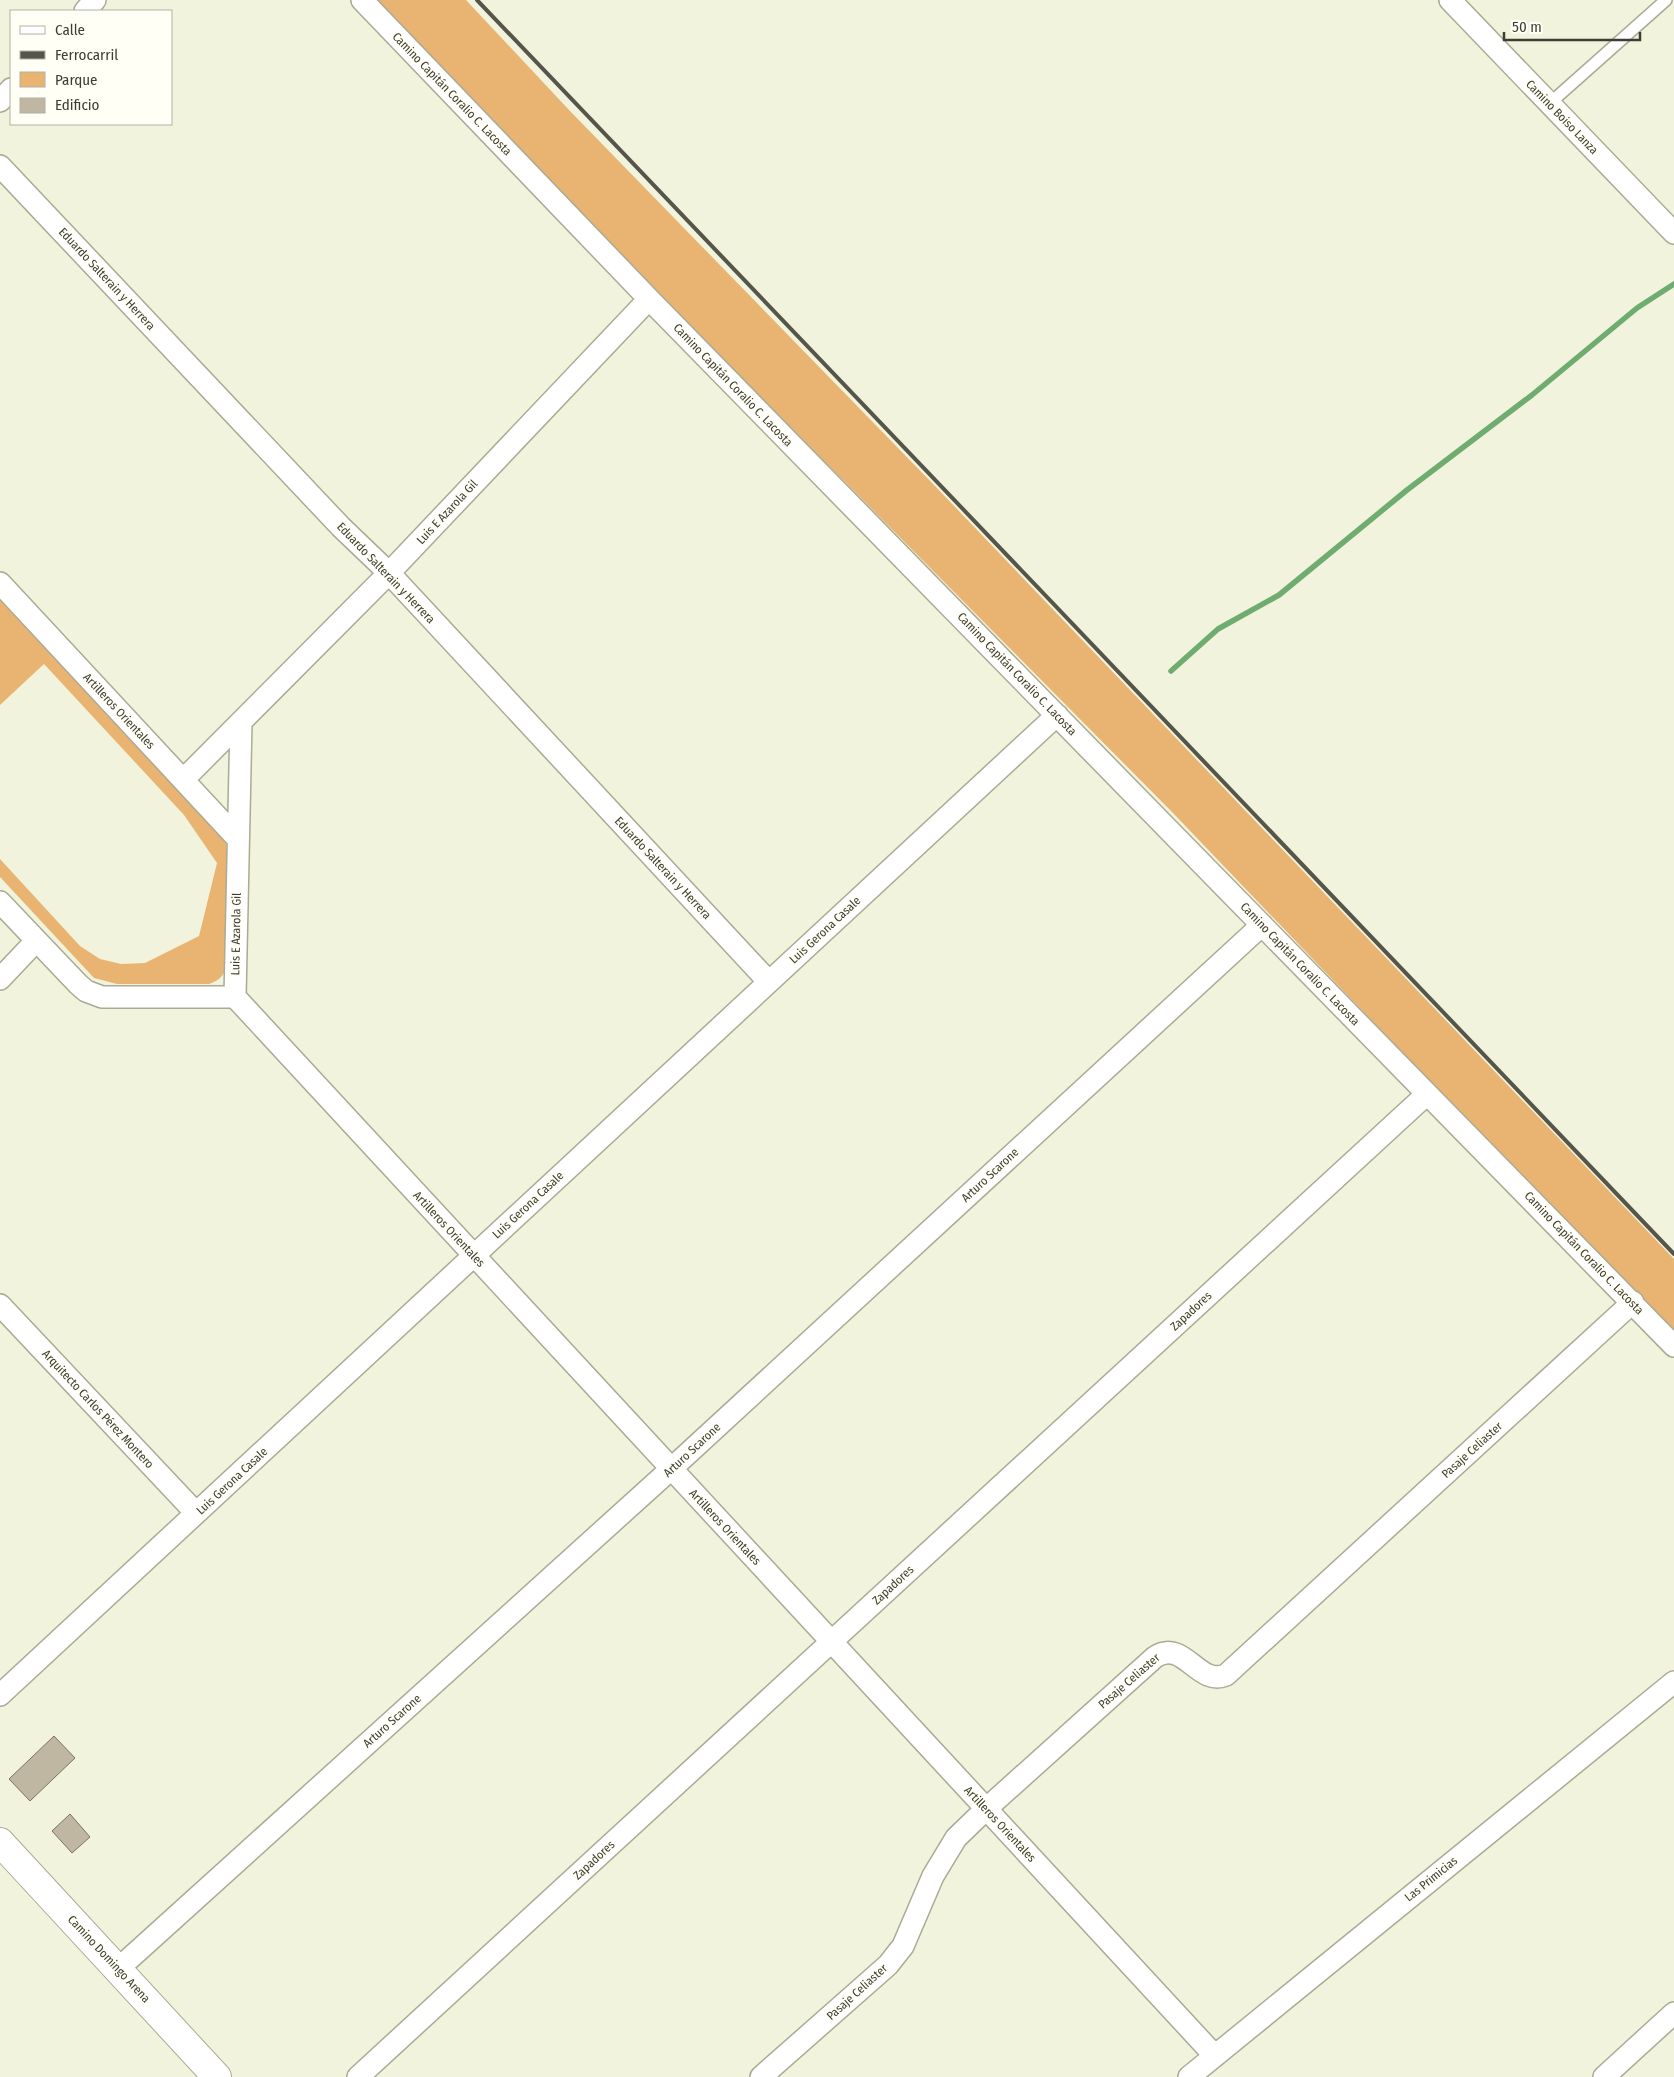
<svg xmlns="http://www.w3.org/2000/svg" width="1674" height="2077" font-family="'Fira Sans Condensed',sans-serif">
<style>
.green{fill:#e9b472}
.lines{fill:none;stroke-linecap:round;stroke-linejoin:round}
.stream{stroke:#6fac70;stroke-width:5.5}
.building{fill:#bfb7a2;stroke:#7b7360}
.service-casing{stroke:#aaaa95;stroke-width:14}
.minor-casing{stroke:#aaaa95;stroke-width:24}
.tertiary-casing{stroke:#aaaa95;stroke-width:30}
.service{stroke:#fff;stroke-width:11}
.minor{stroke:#fff;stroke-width:21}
.tertiary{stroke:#fff;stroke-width:28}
.rail{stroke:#55554a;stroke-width:4}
.labels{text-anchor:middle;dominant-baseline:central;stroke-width:4;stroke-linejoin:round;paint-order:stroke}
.street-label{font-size:12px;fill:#3d3d34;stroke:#fffff6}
</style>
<rect width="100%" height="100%" fill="#f2f3dc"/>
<path class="green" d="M375 0H466L570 111 935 486 1674 1259V1336L1172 812 532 166Z
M0 594 223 836 227 847 228 957C226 971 224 979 209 984H117L94 978 0 877V859L80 946 100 959 121 964 145 963 199 936 217 863 184 815 44 664 0 705Z"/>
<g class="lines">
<path class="stream" d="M1171 671 1218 629 1279 595 1407 490 1532 395 1637 308 1674 284"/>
</g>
<path class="building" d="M54 1736 75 1758 30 1801 9 1779Z
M70 1814 90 1837 72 1853 52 1831Z"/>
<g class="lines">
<g class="service-casing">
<path id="service" d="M1549 104 1666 0"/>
</g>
<g class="minor-casing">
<path id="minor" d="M362 0 649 299 1674 1346
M1450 0 1674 233
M85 11 95 0
M0 101 11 89
M0 166 341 527 389 573 769 982
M0 583 238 839
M184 779 389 573 649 299
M0 902 78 984 86 991 102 997H235L241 722
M0 979 36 941
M235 997 1215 2056
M0 1305 196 1513
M0 1695 1057 715
M118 1969 671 1469 1262 925
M358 2077 1427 1094
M761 2077 888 1965 903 1946 933 1876 956 1838 986 1809 1155 1657C1184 1638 1198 1687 1226 1675L1633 1302
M1189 2077 1674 1682
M1604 2077 1674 2013"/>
</g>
<g class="tertiary-casing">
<path id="tertiary" d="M0 1842 217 2077"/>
</g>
<use href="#service" class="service"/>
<use href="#minor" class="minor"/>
<use href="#tertiary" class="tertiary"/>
<path class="rail" d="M477 0 1674 1254"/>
</g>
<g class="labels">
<g class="street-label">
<text transform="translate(452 94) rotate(46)">Camino Capitán Coralio C. Lacosta</text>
<text transform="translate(1562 117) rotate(46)">Camino Boiso Lanza</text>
<text transform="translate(107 279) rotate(47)">Eduardo Salterain y Herrera</text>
<text transform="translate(733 385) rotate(46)">Camino Capitán Coralio C. Lacosta</text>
<text transform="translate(447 512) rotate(-47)">Luis E Azarola Gil</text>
<text transform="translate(386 573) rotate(46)">Eduardo Salterain y Herrera</text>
<text transform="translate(1017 674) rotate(46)">Camino Capitán Coralio C. Lacosta</text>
<text transform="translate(119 711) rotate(47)">Artilleros Orientales</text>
<text transform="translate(663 868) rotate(47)">Eduardo Salterain y Herrera</text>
<text transform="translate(825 930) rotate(-43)">Luis Gerona Casale</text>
<text transform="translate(236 934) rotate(-89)">Luis E Azarola Gil</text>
<text transform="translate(1300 964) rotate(46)">Camino Capitán Coralio C. Lacosta</text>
<text transform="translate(990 1175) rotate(-43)">Arturo Scarone</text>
<text transform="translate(528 1205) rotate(-43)">Luis Gerona Casale</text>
<text transform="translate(449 1229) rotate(47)">Artilleros Orientales</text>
<text transform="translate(1584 1253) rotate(46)">Camino Capitán Coralio C. Lacosta</text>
<text transform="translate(1191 1311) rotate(-43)">Zapadores</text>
<text transform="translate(98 1409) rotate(47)">Arquitecto Carlos Pérez Montero</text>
<text transform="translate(692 1450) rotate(-43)">Arturo Scarone</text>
<text transform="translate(1472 1450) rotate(-42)">Pasaje Celiaster</text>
<text transform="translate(232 1481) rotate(-43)">Luis Gerona Casale</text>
<text transform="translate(725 1527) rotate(47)">Artilleros Orientales</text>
<text transform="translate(893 1585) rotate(-43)">Zapadores</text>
<text transform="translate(1129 1681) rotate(-41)">Pasaje Celiaster</text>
<text transform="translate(392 1721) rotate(-42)">Arturo Scarone</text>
<text transform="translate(1000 1824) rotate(47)">Artilleros Orientales</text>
<text transform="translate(594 1860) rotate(-43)">Zapadores</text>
<text transform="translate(1431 1879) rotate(-39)">Las Primicias</text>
<text transform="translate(109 1959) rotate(47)">Camino Domingo Arena</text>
<text transform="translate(857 1992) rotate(-42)">Pasaje Celiaster</text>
</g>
</g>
<rect x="10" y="10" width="162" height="115" fill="#fffff6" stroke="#b1b1a8"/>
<rect x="20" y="26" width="25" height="8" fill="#ffffff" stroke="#b1b1a8"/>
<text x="55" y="35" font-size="15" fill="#3d3d34">Calle</text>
<rect x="20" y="51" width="25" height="8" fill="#55554a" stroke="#b1b1a8"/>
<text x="55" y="60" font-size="15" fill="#3d3d34">Ferrocarril</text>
<rect x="20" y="72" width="25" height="15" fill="#e9b472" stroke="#b1b1a8"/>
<text x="55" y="85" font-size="15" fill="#3d3d34">Parque</text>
<rect x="20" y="98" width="25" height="15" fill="#bfb7a2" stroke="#b1b1a8"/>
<text x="55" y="110" font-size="15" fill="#3d3d34">Edificio</text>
<path d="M1504 32v8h136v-8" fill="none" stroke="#3d3d34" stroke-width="2.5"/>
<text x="1512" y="32" font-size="15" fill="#3d3d34" stroke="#fffff6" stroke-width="4" paint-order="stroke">50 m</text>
</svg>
